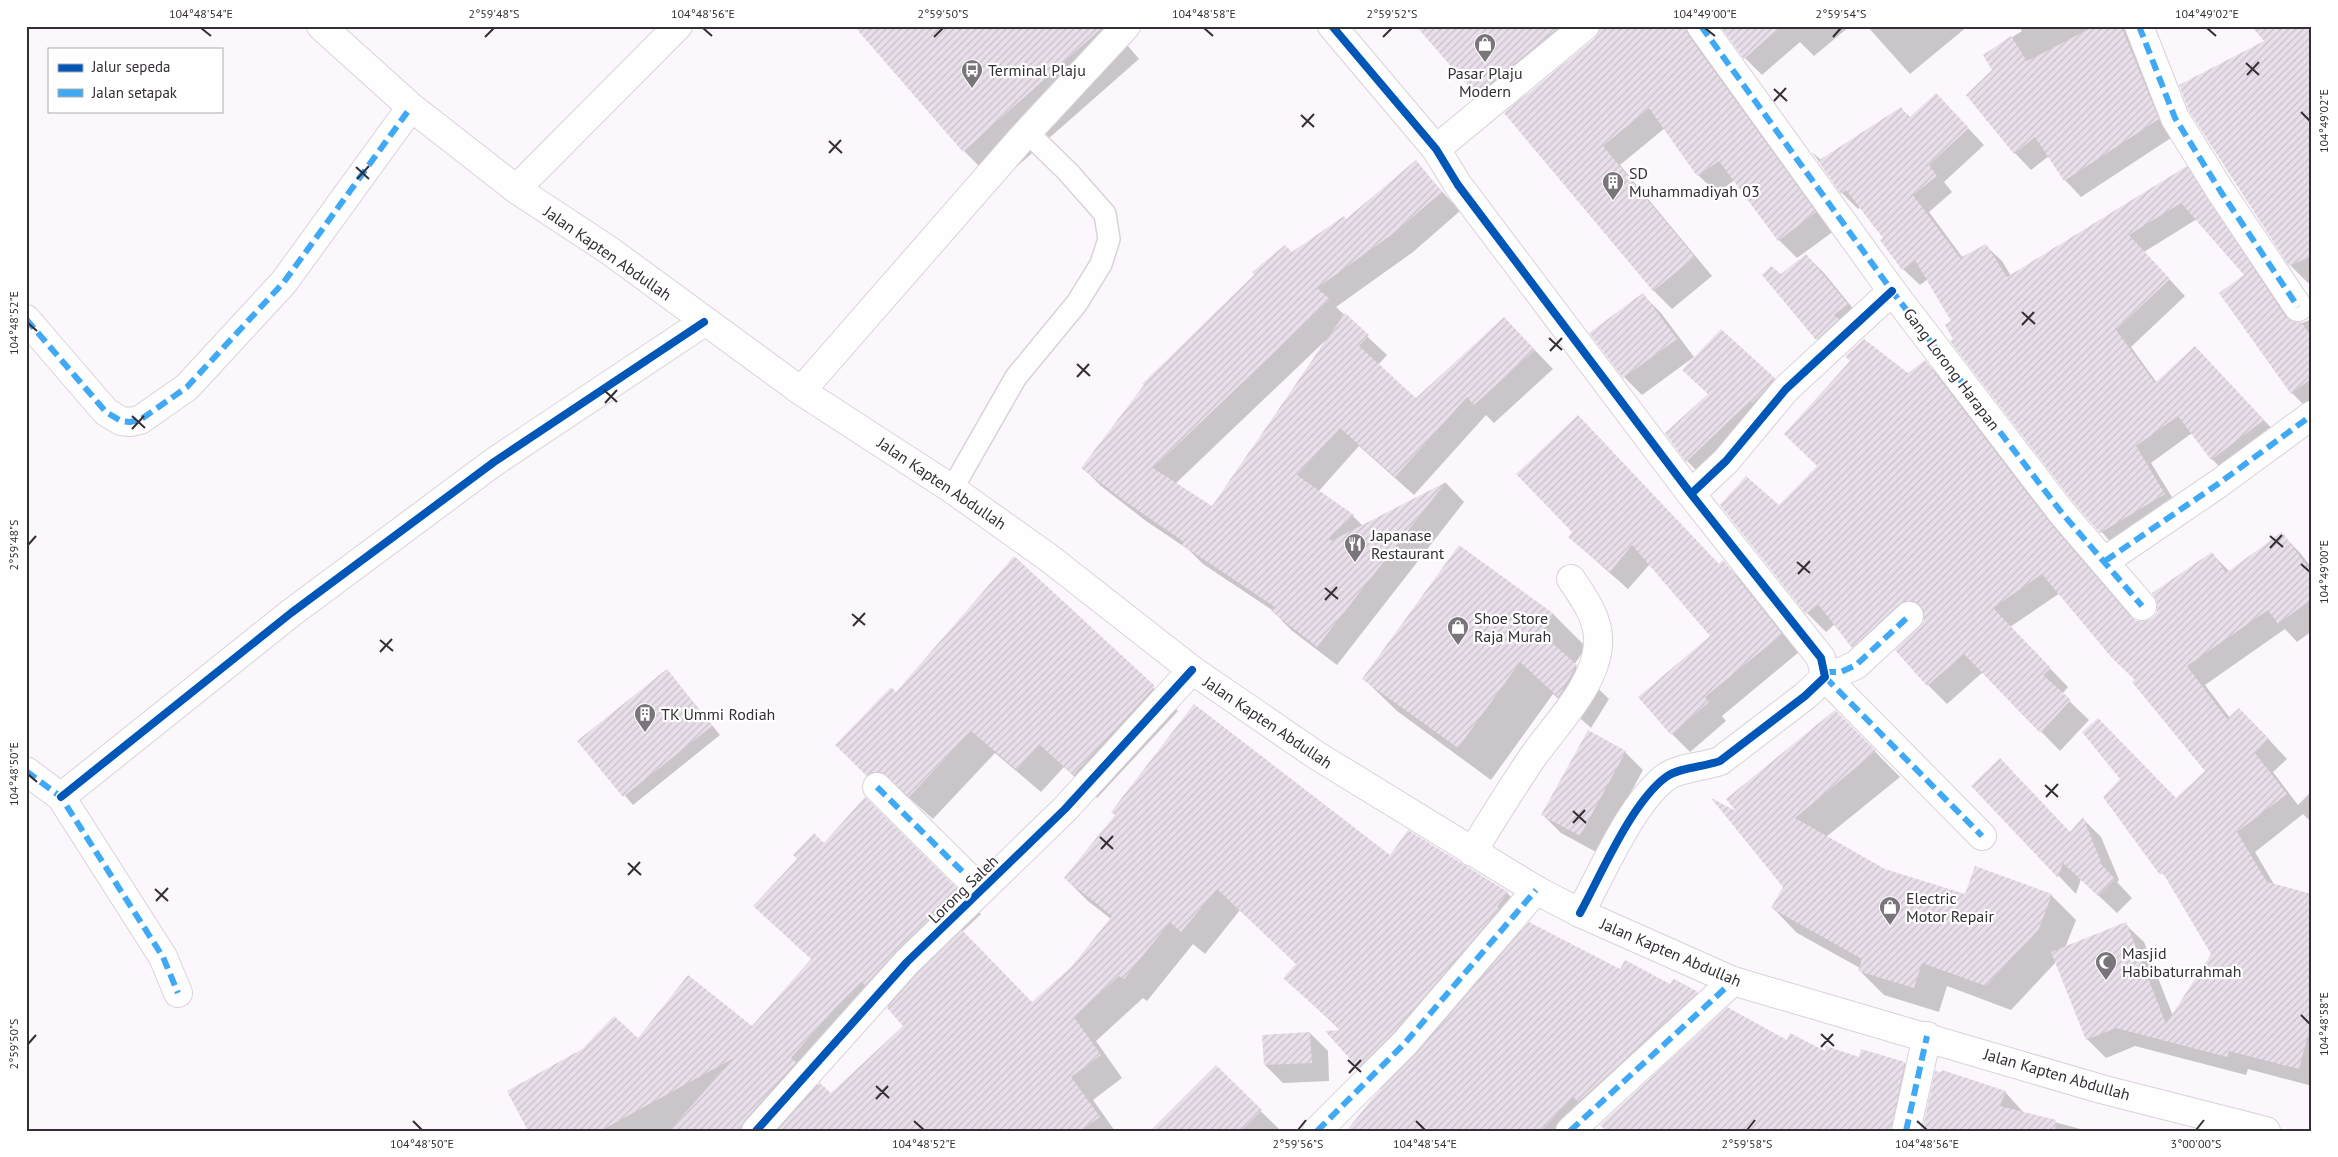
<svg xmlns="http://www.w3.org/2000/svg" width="2338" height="1157" font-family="'PT Sans',sans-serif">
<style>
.shadow{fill:#0003;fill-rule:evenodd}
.building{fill:url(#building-hatch)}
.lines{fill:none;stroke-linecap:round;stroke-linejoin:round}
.lane-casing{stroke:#d8d3d8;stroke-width:24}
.street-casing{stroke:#d8d3d8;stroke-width:30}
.secondary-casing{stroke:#d8d3d8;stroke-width:30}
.lane{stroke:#fffeff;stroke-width:21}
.street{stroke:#fffeff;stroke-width:28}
.secondary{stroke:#fffeff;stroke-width:28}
.quiet{stroke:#3fa9f5;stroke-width:6;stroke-dasharray:12 6;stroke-linecap:butt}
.cycleway-casing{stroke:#fff;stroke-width:11}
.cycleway{stroke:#0057b8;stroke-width:8}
.ticks{fill:none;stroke:#342e35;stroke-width:2}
.labels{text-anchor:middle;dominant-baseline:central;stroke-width:4.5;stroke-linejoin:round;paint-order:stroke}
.poi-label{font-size:16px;fill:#342e35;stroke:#fff;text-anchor:start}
.street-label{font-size:16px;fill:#342e35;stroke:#fff}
.neatline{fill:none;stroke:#342e35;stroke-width:2}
.ticks-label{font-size:12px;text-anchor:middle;fill:#342e35}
</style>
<defs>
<pattern id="building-hatch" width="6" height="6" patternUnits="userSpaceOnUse" patternTransform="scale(1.25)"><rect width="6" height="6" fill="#e9dfea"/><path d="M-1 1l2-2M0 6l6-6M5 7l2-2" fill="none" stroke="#c8c0c9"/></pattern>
</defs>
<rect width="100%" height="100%" fill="#fcf7fc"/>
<path class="shadow" d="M856 26H1111L1139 59 997 184 964 151Z
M1418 26H1689L1834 231 1797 258 1779 240 1735 180 1717 193 1698 175 1665 128 1620 165 1712 276 1672 309 1654 291 1506 113 1596 39 1601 29 1594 32 1496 113Z
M1721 26H1850L1814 56 1800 42 1762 75 1745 58Z
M1867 26H1968L1910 74Z
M2018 26H2128L2174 136 2081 197 2065 180 2049 156 2031 170 2015 153 1967 95 1994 70 1984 55 2022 31Z
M2312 26V281L2308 283 2290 265 2266 41Z
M1901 109 1911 118 1952 111 1984 145 1944 182 1952 192 1929 212 1963 258 1985 245 2002 261 2011 276 2187 168 2203 184 2294 323 2299 324 2312 319V406L2308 409 2292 393 2246 276 2197 219 2144 252 2185 296 2131 347 2157 383 2211 364 2279 436 2228 476 2212 459 2192 433 2151 463 2180 510 2117 549 2075 502 1955 339 1953 321 1928 279 1920 285 1903 269 1885 238 1861 207 1858 209 1842 193 1812 152 1821 160Z
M1415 162 1460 211 1413 252 1336 307 1387 355 1378 365 1416 399 1504 318 1553 369 1494 423 1486 415 1414 495 1359 446 1318 492 1353 516 1363 526 1446 483 1464 502 1337 665 1291 630 1272 610 1203 564 1189 550 1146 521 1101 486 1082 467 1293 254 1347 221ZM1326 340 1212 508 1175 484Z
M1806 255 1824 273 1865 323 1835 357 1817 339 1781 276Z
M1643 295 1661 313 1694 357 1642 395 1624 377 1591 333Z
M1925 362 1944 380 2069 543 2136 622H2146L2153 619 2212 554 2230 572 2282 534 2300 553 2312 568V631L2297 642 2285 629 2205 685 2230 718 2258 728 2287 759 2273 772 2298 805 2312 791V823L2303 814 2255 852 2275 886 2312 895V1086L2248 1069 2246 1075 2135 1046 2106 1058 2087 1039 2056 962 2011 1010 1947 986 1939 1012 1884 995 1859 970 1860 968 1797 933 1773 908 1785 887 1740 815 1835 711 1900 777 1826 837 1884 870 1965 895H2051L2076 920 2065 948 2125 924 2144 942 2173 1016 2213 954 2169 880 2157 868 2176 799 2207 772 2140 684 2060 593 2010 627 2068 687 2062 694 2089 720 2060 751 1983 672 1947 704 1928 685 1897 650 1929 617 1917 623 1871 665 1853 647 1835 624 1826 632 1807 613 1779 507 1908 375Z
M1774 379 1792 397 1705 479 1687 461 1666 433Z
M1518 474 1719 565 1723 562 1741 580 1799 652 1722 716 1726 721 1690 752 1672 734 1711 636 1650 564 1628 589 1569 537 1574 532Z
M1459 547 1554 615 1586 647 1574 665 1609 699 1591 728 1553 694 1491 780 1397 711 1364 679Z
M1014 558 1178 711 1097 798 1064 767 1041 792 995 753 933 819 906 795H897L891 798 860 769 896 693Z
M667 670 720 735 633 805 579 741Z
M1588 732 1625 752 1643 770 1598 853 1561 833 1543 815Z
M1973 786 2070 833 2083 819 2101 837 2119 880 2117 882 2132 898 2117 913 2081 879 2076 894Z
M865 799 981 914 962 932 1032 1003 1073 966 1111 919 1088 901 1065 878 1390 857 1507 893 1530 916 1520 930 1522 932 1621 970 1670 986 1674 980 1697 993 1716 1012 1578 1131H1362L1382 1090 1359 1067 1342 1032 1285 978 1297 964 1240 910 1205 954 1193 944 1147 1001 1143 998 1096 1041 1122 1078 1093 1100 1115 1131H529L638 1040 752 1028 812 960 824 845ZM885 1003 905 1026 831 1095 819 1086 813 1081Z
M1310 1033 1328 1051 1329 1081 1283 1083 1265 1065Z
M1788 1041 1825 1053 1905 1063 1925 1083 1915 1131H1608Z
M1216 1067 1281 1131H1152Z
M2005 1092 2025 1114 2088 1131H1923Z"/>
<path class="building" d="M854 26H1104L963 152Z
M1416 26H1560L1476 95Z
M1600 26H1686L1688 35 1816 212 1778 241 1719 161 1697 176 1649 108 1603 146 1695 257 1653 291 1504 113 1595 38Z
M1720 26H1781L1744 59Z
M2095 26H2121L2159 119 2064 181 2035 137 2014 154 1966 95 1992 70 1983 55 2011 36 2027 61Z
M2251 26H2312V256L2289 266 2189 111 2179 85 2264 41Z
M1936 93 1969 128 1929 165 1937 176 1913 195 1960 258 1986 244 2007 277 2187 166 2285 316 2292 321 2301 322 2312 337V378L2291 394 2219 293 2244 275 2181 203 2129 235 2170 279 2116 330 2155 383 2195 346 2264 420 2211 460 2178 416 2136 446 2165 494 2100 533 2074 503 1950 341 1953 339 1945 325 1951 321 1915 260 1902 270 1880 240 1883 238 1846 190 1841 194 1818 161 1901 107 1909 118Z
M1416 160 1442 192 1394 233 1317 288 1330 299 1153 468 1212 506 1345 313 1369 335 1359 346 1416 398 1504 317 1535 350 1474 405 1467 397 1395 477 1340 428 1297 475 1354 515 1329 538 1331 541 1446 482 1317 647 1271 611 1275 607 1182 545 1184 542 1126 502 1081 468 1144 385 1142 384 1254 275 1252 272 1285 245 1292 252 1344 216 1346 219Z
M1806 254 1848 304 1834 315 1839 319 1816 340 1762 275 1771 266 1781 274Z
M1643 293 1677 339 1623 378 1589 333Z
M1721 329 1775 378 1762 393 1752 403 1750 401 1686 462 1665 433 1708 394 1682 370Z
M1864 339 1908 373 1925 360 2050 523 2130 616 2136 621H2145L2152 618 2157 612V603L2152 593 2212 552 2226 573 2282 532 2312 573V599L2278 624 2268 610 2187 666 2227 719 2239 708 2269 739 2255 753 2287 794 2237 832 2267 882 2312 894V1020L2299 1069 2229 1051 2227 1057 2116 1028 2086 1040 2051 952 2126 922 2166 1024 2211 954 2163 873 2160 875 2103 797 2120 779 2082 732 2098 718 2176 798 2205 771 2132 682 2135 680 2112 658 2042 574 1993 608 2051 668 2043 675 2071 700 2040 733 1964 654 1927 686 1895 650 1924 621V612L1920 605 1914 601H1906L1898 605 1852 648 1818 604 1806 614 1720 505 1746 476 1779 505 1817 466 1784 434 1850 361 1845 356Z
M1578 415 1719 564 1723 560 1782 634 1705 697 1709 702 1671 735 1638 697 1710 636 1632 545 1610 572 1568 537 1572 532 1516 474Z
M1459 545 1554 614 1541 633 1577 665 1558 697 1520 662 1458 748 1362 679Z
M1014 556 1155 686 1073 775 1039 744 1017 770 971 731 909 797 881 772H873L867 776 835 745 891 687 896 692Z
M667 669 712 726 623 797 577 741Z
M1194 704 1390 855 1408 830 1508 892 1497 907 1500 908 1394 1032 1358 1068 1325 1031 1341 1030 1283 978 1296 964 1217 889 1181 932 1170 922 1124 979 1119 976 1074 1017 1101 1055 1071 1077 1100 1117 1080 1131H777L820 1083 831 1093 903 1026 887 1008 918 973 962 930 1032 1002 1072 966 1112 916 1064 878 1115 815 1111 812Z
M1835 710 1876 751 1795 818 1885 869 1965 894 1975 866 2052 894 2039 929 1986 986 1922 963 1914 988 1858 971 1862 959 1771 908 1783 887 1711 798 1736 811 1726 799Z
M1588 730 1626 751 1580 836 1541 815Z
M2000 758 2070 832 2083 817 2101 862 2100 863 2115 879 2098 896 2063 863 2058 878 1971 786Z
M865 797 959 890 896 951 865 985 861 982 835 1008 791 1058 796 1062 744 1121 741 1131H669L734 1058 600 1131H528L507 1091 582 1049 614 1016 638 1038 688 975 752 1026 811 959 753 906 797 859 793 855 814 833 824 843Z
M1529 922 1620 969 1625 960 1670 984 1674 979 1698 992 1578 1102 1573 1097 1541 1131H1346L1377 1093 1417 1053Z
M1727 1007 1787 1040 1790 1033 1825 1051 1826 1046 1859 1057 1861 1049 1905 1062 1891 1131H1606L1600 1125Z
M1310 1032 1312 1063 1264 1065 1262 1035Z
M1216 1065 1262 1110 1241 1131H1150Z
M1942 1070 2006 1091 2000 1106 2056 1120 2055 1131H1922L1935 1071 1941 1072Z"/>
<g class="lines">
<g class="lane-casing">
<path id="lane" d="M952 489 1016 377 1077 303 1101 264 1109 239 1105 214 1068 172 1027 132"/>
</g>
<g class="street-casing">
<path id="street" d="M1332 26 1436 149 1458 185 1691 494
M1701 26 1892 291 2062 513 2142 606
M2139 26 2175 118 2221 192 2298 307
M1436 149 1585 26
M516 189 678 26
M26 319 106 412 121 421 130 422 140 420 187 387 284 282 411 107
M801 391 1021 139 1126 26
M2105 561 2218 484 2312 415
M1824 672H1841L1856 665 1909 616
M1825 677 1982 836
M26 771 61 797 163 957 178 993
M877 787 981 890
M61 797 291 613 494 462 704 322
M1472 852C1492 820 1511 789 1532 758 1555 725 1596 685 1598 644 1600 620 1584 598 1571 579
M1580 913C1601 875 1631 803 1666 777 1680 767 1704 767 1720 761L1805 696 1825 677 1821 658 1691 494 1726 461 1786 389 1892 291
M756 1131 907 962 1065 809 1192 670
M1317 1131 1405 1043 1536 890
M1570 1131 1733 981
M1906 1131 1927 1036"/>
</g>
<g class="secondary-casing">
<path id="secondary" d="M321 26 411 107 516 189 610 251 801 391 952 489 1049 558 1192 670 1316 755 1536 890 1580 913 1733 981 2101 1089 2266 1131"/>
</g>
<use href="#lane" class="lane"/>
<use href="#street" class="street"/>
<use href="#secondary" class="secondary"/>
<path class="quiet" d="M1701 26 1892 291 2062 513 2142 606
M2139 26 2175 118 2221 192 2298 307
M26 319 106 412 121 421 130 422 140 420 187 387 284 282 411 107
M2105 561 2218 484 2312 415
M1824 672H1841L1856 665 1909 616
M1825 677 1982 836
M26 771 61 797 163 957 178 993
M877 787 981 890
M1317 1131 1405 1043 1536 890
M1570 1131 1733 981
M1906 1131 1927 1036"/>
<g class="cycleway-casing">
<path id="cycleway" d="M1332 26 1436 149 1458 185 1691 494
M61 797 291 613 494 462 704 322
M1580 913C1601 875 1631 803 1666 777 1680 767 1704 767 1720 761L1805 696 1825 677 1821 658 1691 494 1726 461 1786 389 1892 291
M756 1131 907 962 1065 809 1192 670"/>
</g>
<use href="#cycleway" class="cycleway"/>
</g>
<path class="ticks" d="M201 28 211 36M703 28 712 36M1204 28 1213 36M1705 28 1715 36M2207 28 2216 36M485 37 494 28M934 37 943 28M1383 37 1392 28M1833 37 1841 28M2246 63 2259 75M2247 75 2259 62M1774 89 1787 101M1774 101 1786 88M2301 112 2310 121M1301 115 1314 127M1302 127 1314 114M829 141 842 153M829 153 841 140M356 167 369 179M357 179 369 166M2022 312 2035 324M28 323 37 331M2022 325 2034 312M1549 338 1562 350M1550 351 1562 338M1077 364 1090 376M1077 377 1089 364M604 390 617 402M605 403 617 390M132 416 145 428M132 429 144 416M2270 536 2283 547M28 545 36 536M2270 548 2282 535M1797 562 1810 573M2301 564 2310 572M1798 574 1810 561M1325 588 1338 599M1325 600 1337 587M852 614 865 625M853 626 865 613M380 640 393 651M380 652 392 639M28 774 37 782M2045 785 2058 797M2046 797 2058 784M1573 811 1586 823M1573 823 1585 810M1100 837 1113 849M1101 849 1113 836M628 863 641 875M628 875 640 862M155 889 168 901M156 901 168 888M2301 1015 2310 1024M1821 1034 1834 1046M28 1044 36 1035M1821 1047 1833 1034M1348 1060 1361 1072M1349 1073 1361 1060M876 1086 889 1098M876 1099 888 1086M413 1121 422 1130M914 1121 924 1130M1416 1121 1425 1130M1917 1121 1927 1130M1298 1130 1306 1120M1747 1130 1755 1120M2196 1130 2204 1120"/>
<defs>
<g id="shop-pin" transform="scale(1.125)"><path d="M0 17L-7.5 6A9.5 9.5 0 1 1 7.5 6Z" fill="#7a747b" stroke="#fff"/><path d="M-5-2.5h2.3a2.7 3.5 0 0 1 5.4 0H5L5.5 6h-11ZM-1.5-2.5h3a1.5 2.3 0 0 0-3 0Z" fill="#fff"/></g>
<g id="bus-pin" transform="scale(1.125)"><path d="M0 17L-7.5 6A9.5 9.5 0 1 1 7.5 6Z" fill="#7a747b" stroke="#fff"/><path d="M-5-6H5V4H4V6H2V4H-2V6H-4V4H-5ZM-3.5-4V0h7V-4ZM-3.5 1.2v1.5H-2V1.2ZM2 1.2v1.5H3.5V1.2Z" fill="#fff"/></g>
<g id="building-pin" transform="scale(1.125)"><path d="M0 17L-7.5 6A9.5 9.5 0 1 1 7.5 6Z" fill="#7a747b" stroke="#fff"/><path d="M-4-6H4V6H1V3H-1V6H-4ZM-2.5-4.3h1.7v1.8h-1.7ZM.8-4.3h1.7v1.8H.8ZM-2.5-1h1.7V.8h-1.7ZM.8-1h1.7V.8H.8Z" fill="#fff"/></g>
<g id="restaurant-pin" transform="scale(1.125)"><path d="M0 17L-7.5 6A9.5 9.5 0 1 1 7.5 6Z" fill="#7a747b" stroke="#fff"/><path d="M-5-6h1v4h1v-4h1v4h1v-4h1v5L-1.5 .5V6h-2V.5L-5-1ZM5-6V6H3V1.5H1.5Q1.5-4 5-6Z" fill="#fff"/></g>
<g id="mosque-pin" transform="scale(1.125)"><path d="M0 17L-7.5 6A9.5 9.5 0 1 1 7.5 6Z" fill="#7a747b" stroke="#fff"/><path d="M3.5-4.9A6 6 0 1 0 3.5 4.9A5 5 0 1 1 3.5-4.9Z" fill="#fff"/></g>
</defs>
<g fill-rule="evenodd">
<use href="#shop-pin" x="1485" y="44"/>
<use href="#bus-pin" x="972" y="70"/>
<use href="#building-pin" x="1613" y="182"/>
<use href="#restaurant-pin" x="1355" y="544"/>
<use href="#shop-pin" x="1458" y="627"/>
<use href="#building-pin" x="645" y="714"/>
<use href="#shop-pin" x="1890" y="907"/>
<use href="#mosque-pin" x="2106" y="962"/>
</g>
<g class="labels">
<g class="poi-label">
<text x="988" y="70">Terminal Plaju</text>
<text x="1485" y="73" text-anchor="middle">Pasar Plaju<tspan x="1485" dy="18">Modern</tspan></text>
<text x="1629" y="173">SD<tspan x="1629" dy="18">Muhammadiyah 03</tspan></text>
<text x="1371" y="535">Japanase<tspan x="1371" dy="18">Restaurant</tspan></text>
<text x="1474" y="618">Shoe Store<tspan x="1474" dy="18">Raja Murah</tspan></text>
<text x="661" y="714">TK Ummi Rodiah</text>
<text x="1906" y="898">Electric<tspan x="1906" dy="18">Motor Repair</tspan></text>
<text x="2122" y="953">Masjid<tspan x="2122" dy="18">Habibaturrahmah</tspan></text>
</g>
<g class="street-label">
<text transform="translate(608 253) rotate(35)">Jalan Kapten Abdullah</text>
<text transform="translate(1952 369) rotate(53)">Gang Lorong Harapan</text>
<text transform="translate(942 483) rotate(34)">Jalan Kapten Abdullah</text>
<text transform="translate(1268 722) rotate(34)">Jalan Kapten Abdullah</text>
<text transform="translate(963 889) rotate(-44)">Lorong Saleh</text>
<text transform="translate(1671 952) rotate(23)">Jalan Kapten Abdullah</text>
<text transform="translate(2057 1074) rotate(16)">Jalan Kapten Abdullah</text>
</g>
</g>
<rect width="2338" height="1157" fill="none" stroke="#ffffff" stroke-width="55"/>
<rect x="48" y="48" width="175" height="65" fill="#ffffff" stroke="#aeabae"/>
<rect x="58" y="64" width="25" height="8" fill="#0057b8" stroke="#aeabae"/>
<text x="92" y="72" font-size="15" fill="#342e35">Jalur sepeda</text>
<rect x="58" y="89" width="25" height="8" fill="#3fa9f5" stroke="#aeabae"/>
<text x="92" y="98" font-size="15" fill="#342e35">Jalan setapak</text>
<rect x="28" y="28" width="2282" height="1102" class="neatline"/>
<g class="ticks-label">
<text x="201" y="18">104°48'54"E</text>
<text x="494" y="18">2°59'48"S</text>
<text x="703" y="18">104°48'56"E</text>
<text x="943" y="18">2°59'50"S</text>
<text x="1204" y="18">104°48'58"E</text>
<text x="1392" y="18">2°59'52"S</text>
<text x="1705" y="18">104°49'00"E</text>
<text x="1841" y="18">2°59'54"S</text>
<text x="2207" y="18">104°49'02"E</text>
<text transform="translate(2324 121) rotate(-90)" y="4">104°49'02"E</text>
<text transform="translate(14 323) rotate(-90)" y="4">104°48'52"E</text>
<text transform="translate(14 545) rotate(-90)" y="4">2°59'48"S</text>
<text transform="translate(2324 572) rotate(-90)" y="4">104°49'00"E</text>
<text transform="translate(14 774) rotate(-90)" y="4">104°48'50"E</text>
<text transform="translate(2324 1024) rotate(-90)" y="4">104°48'58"E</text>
<text transform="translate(14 1044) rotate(-90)" y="4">2°59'50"S</text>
<text x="422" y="1148">104°48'50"E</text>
<text x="924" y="1148">104°48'52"E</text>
<text x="1298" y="1148">2°59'56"S</text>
<text x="1425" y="1148">104°48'54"E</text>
<text x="1747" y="1148">2°59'58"S</text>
<text x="1927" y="1148">104°48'56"E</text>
<text x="2196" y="1148">3°00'00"S</text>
</g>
</svg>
